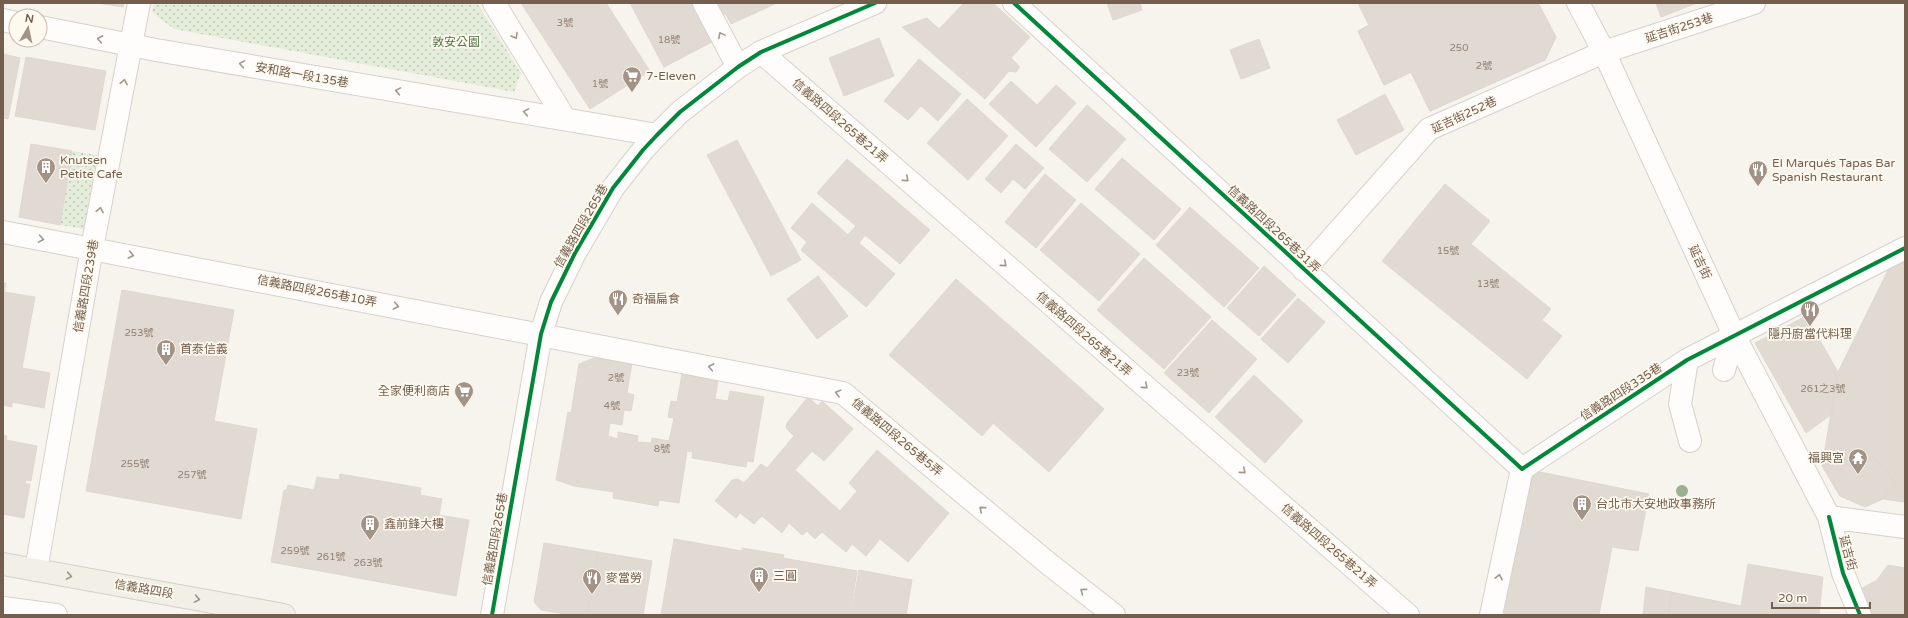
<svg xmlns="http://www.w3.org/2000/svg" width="1908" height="618" font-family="'Varela Round','Noto Sans TC',sans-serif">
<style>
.park{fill:url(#park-dots)}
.building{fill:#e1dad2;stroke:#dfd8d0}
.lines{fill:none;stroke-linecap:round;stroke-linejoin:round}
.minor-casing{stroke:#d6d1cb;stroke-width:24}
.major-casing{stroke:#d5cfc8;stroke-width:24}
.minor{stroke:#fefdfc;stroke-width:22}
.major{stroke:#f2efe7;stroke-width:22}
.cycleway-casing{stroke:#fef9ef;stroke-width:6}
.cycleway{stroke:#00873e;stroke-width:4}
.tree{fill:#9cb092}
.oneway{stroke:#a4968b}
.oneway2{stroke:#a09184}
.labels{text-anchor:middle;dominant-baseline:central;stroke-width:3.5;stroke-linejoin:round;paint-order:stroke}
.number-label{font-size:10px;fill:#928072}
.street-label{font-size:12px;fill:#745f4e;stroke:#fef9ef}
.park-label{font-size:12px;fill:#527847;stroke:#fef9ef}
.poi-label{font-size:12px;fill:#745f4e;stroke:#fef9ef;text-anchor:start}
</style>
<defs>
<pattern id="park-dots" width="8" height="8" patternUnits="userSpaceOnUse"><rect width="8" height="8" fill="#e3edd9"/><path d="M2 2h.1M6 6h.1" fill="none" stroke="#bdc3b2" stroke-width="1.8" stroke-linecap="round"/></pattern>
</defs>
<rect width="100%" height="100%" fill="#f7f4ed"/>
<path class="park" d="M154 3H477L521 73 514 92 174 29 152 12Z
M72 151 103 156 90 230 60 225Z"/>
<path class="building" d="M98 3H124L123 7Z
M521 3H606L650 71 590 109Z
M630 3H692L712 42 664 67Z
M711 3H777L731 24 726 14 718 18Z
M964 3H993L1030 37 1011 58 1020 67 1016 72 1009 71 985 99 902 27 927 18 939 29Z
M1107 3H1140L1142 10 1113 20Z
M1358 3H1538L1556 37 1545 60 1430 111 1411 72 1384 85 1358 31 1369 25Z
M1358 3H1538L1556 37 1545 60 1430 111 1411 72 1384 85 1358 31 1369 25Z
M1656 3H1697L1661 17Z
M879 38 894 76 844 96 829 58Z
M1259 39 1270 68 1241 79 1230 50Z
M3 54 20 58 8 119 3 118Z
M26 57 106 71 95 130 15 116Z
M919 59 961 94 938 121 921 106 908 120 884 101Z
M1011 81 1037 105 1056 85 1076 103 1036 147 989 104Z
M1385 94 1404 130 1356 155 1337 120Z
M967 99 1008 136 968 180 927 143Z
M1087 105 1126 139 1087 182 1049 149Z
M737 140 801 260 771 276 707 155Z
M31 144 72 151 60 225 19 217Z
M1016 144 1044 168 1025 189 1013 179 1001 193 985 179Z
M1122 158 1181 209 1154 240 1095 189Z
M847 159 930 230 900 264 865 235 859 243 895 274 866 307 801 250 807 242 791 228 812 203 848 235 856 226 817 193Z
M1045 174 1076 200 1036 248 1005 222Z
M1445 184 1490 221 1471 244 1551 309 1542 320 1562 336 1527 379 1382 261Z
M1081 203 1140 254 1099 301 1040 250Z
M1190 207 1259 268 1224 307 1156 245Z
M1144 258 1211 317 1164 369 1097 310Z
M1893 260 1905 262V502L1883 499 1896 483 1874 457 1822 466 1838 372Z
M1264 266 1296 295 1259 336 1227 308Z
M818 276 848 316 817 339 787 299Z
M956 279 1049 360 982 436 889 355Z
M3 283H6L4 292 35 297 22 368 50 373 44 408 12 402V407L3 405Z
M122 290 234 310 214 421 257 429 241 519 86 491Z
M1298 298 1325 322 1288 363 1261 339Z
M1806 316 1838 372 1832 414 1806 433 1755 343Z
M1212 320 1257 359 1209 413 1164 373Z
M594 358 632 364 627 393 634 395 631 411 624 410 622 425 610 423 608 436 618 439V432L638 436 637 442 651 443 652 438 669 441 674 418 668 417 671 401 677 402 682 374 718 380 715 399 728 401 730 391 764 397 753 462 747 461 746 467 692 458 693 452 687 451 679 503 659 500 658 506 613 498 614 492 574 486 556 480 568 412 571 413 579 364Z
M1049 360 1104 409 1049 472 993 423Z
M1254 375 1303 421 1265 463 1215 417Z
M808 397 818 406 822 401 853 429 824 461 812 451 795 470 840 511 857 491 849 483 877 450 949 513 908 562 880 539 866 556 852 544 846 552 822 532 815 539 807 531 802 535 789 523 782 533 762 516 754 524 740 513 736 518 715 501 732 480 738 479 744 483 761 464 767 468 794 436 786 428 787 423Z
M3 435 7 436 6 440 37 446 31 481 26 480 25 484H30L24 518 3 514Z
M1874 457 1896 483 1883 499 1865 507 1840 496 1822 466Z
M1530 470 1649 494 1638 551 1612 547 1599 615H1504Z
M340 474 421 488 420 495 442 499 439 515 469 520 456 596 271 562 284 490H287L288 485 314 490 317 477 339 480Z
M674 539 742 551V548L784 555 783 558 857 571 850 615H661Z
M544 543 598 552 587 615H572L541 610 534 602Z
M598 552 652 561 643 615H587Z
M1748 564 1823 577 1819 615H1669L1671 592 1741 606Z
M1888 565 1905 568V615H1866L1859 590 1877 580Z
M859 570 912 580 906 615H851Z
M1646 587 1671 592 1669 615H1643Z"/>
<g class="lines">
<g class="minor-casing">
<path id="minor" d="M494 3 565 119
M704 3 738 67
M1014 3 1522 469
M1578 3 1604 52 1734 335 1829 517 1843 573 1860 615
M3 20 16 23
M40 27 156 50 657 135
M761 52 1408 615
M3 232 843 393 1049 564 1114 615
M1304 270 1429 129 1604 52 1754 3
M1687 360 1680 404 1690 441
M1724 370 1734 335
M1829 517 1905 527
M36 570 92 248 139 3
M3 608 56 615
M492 615 541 334 551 302 575 253 613 188 643 150 657 135 680 112 738 67 761 52 875 3
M1491 615 1522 469 1687 360 1905 248"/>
</g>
<g class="major-casing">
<path id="major" d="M3 564 284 615"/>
</g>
<use href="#minor" class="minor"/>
<use href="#major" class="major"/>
<g class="cycleway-casing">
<path id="cycleway" d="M1014 3 1522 469 1687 360 1905 248
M1829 517 1843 573 1860 615
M492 615 541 334 551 302 575 253 613 188 643 150 657 135 680 112 738 67 761 52 875 3"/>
</g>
<use href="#cycleway" class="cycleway"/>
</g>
<circle class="tree" cx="1682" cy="491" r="6"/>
<defs><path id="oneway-chevron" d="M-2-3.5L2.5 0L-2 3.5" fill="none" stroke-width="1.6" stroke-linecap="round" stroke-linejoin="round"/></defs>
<g class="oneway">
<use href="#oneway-chevron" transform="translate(721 35) rotate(-118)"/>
<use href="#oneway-chevron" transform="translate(515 36) rotate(59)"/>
<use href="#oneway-chevron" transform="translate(100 39) rotate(-169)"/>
<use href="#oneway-chevron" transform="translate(242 64) rotate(-170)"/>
<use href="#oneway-chevron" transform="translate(124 82) rotate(-79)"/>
<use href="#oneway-chevron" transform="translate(398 91) rotate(-170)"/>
<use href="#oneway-chevron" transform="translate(526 112) rotate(-170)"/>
<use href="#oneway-chevron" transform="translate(906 179) rotate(41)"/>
<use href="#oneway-chevron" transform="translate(100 210) rotate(-79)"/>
<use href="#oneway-chevron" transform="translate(41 239) rotate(10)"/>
<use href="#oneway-chevron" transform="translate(131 255) rotate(11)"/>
<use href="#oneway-chevron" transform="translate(1004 264) rotate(41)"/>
<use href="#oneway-chevron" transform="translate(396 306) rotate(11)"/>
<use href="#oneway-chevron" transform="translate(711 367) rotate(-169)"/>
<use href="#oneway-chevron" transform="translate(1145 386) rotate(41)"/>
<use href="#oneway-chevron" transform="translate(838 393) rotate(-165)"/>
<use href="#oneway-chevron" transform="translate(1243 471) rotate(41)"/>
<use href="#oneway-chevron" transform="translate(982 509) rotate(-140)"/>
<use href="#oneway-chevron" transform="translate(1499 577) rotate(-78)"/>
<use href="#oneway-chevron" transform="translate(1083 591) rotate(-143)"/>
</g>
<g class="oneway2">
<use href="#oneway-chevron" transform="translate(69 576) rotate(10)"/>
<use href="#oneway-chevron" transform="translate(197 599) rotate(10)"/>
</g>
<defs>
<g id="supermarket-pin" transform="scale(1)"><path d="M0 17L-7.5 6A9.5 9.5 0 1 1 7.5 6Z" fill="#a29386" stroke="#fef9ef"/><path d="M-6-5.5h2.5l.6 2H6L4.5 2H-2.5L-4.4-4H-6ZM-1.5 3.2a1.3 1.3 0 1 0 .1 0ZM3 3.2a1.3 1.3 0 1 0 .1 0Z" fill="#fff"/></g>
<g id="building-pin" transform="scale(1)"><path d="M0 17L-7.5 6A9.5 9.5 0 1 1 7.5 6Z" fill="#a29386" stroke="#fef9ef"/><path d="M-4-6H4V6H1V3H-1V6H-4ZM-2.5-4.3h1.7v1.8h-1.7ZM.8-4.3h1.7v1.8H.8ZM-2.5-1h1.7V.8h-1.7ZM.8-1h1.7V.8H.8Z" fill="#fff"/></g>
<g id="restaurant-pin" transform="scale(1)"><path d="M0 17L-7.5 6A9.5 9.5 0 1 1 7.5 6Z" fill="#a29386" stroke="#fef9ef"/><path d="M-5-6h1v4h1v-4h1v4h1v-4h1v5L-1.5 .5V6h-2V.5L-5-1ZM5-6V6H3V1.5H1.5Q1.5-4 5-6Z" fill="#fff"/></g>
<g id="temple-pin" transform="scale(1)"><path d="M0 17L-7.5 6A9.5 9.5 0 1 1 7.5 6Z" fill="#a29386" stroke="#fef9ef"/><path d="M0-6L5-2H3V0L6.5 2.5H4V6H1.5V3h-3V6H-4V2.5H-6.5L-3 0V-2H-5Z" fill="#fff"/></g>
</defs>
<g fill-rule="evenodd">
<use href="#supermarket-pin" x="632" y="76"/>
<use href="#building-pin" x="46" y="167"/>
<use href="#restaurant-pin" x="1758" y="170"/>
<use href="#restaurant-pin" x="618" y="299"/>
<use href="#restaurant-pin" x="1810" y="310"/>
<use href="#building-pin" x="166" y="349"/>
<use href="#supermarket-pin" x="464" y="391"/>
<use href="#temple-pin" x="1858" y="458"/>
<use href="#building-pin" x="1582" y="504"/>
<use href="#building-pin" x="370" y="524"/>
<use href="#building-pin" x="759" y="576"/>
<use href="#restaurant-pin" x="592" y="578"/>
</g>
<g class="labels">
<g class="number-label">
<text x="565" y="23">3號</text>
<text x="669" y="40">18號</text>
<text x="1459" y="48">250</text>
<text x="1484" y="66">2號</text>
<text x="600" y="84">1號</text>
<text x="1448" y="251">15號</text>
<text x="1488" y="284">13號</text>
<text x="139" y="333">253號</text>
<text x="1188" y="373">23號</text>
<text x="616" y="378">2號</text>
<text x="1823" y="389">261之3號</text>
<text x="612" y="406">4號</text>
<text x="662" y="449">8號</text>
<text x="135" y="464">255號</text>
<text x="192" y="475">257號</text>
<text x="295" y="551">259號</text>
<text x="331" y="557">261號</text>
<text x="368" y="563">263號</text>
</g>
<g class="street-label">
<text transform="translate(1679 28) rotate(-18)">延吉街253巷</text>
<text transform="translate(302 75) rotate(10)">安和路一段135巷</text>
<text transform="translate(1464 115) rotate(-25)">延吉街252巷</text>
<text transform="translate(840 121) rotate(41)">信義路四段265巷21弄</text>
<text transform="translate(581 226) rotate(-60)">信義路四段265巷</text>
<text transform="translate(1274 229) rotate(43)">信義路四段265巷31弄</text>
<text transform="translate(1700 262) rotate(65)">延吉街</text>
<text transform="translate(86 286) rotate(-80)">信義路四段239巷</text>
<text transform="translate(317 291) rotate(11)">信義路四段265巷10弄</text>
<text transform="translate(1084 334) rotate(41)">信義路四段265巷21弄</text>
<text transform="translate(1621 392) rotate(-33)">信義路四段335巷</text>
<text transform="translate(897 437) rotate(40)">信義路四段265巷5弄</text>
<text transform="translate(495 539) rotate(-80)">信義路四段265巷</text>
<text transform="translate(1329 546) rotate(41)">信義路四段265巷21弄</text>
<text transform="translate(1848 553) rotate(75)">延吉街</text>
<text transform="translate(144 589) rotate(10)">信義路四段</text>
</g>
<g class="park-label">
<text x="456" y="42">敦安公園</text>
</g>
<g class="poi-label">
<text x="646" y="76">7-Eleven</text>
<text x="60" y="160">Knutsen<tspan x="60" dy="14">Petite Cafe</tspan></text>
<text x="1772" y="163">El Marqués Tapas Bar<tspan x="1772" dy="14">Spanish Restaurant</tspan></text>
<text x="632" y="299">奇福扁食</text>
<text x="1810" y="334" text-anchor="middle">隱丹廚當代料理</text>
<text x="180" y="349">首泰信義</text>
<text x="450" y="391" text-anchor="end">全家便利商店</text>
<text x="1844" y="458" text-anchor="end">福興宮</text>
<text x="1596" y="504">台北市大安地政事務所</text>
<text x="384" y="524">鑫前鋒大樓</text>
<text x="773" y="576">三圓</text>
<text x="606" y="578">麥當勞</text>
</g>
</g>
<rect width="1908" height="618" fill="none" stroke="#745f4e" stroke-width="8"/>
<g transform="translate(28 28) rotate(9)"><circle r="19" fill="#fef9ef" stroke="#c7bbaf"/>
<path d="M0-3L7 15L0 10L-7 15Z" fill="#a29386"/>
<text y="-6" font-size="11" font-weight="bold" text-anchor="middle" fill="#745f4e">N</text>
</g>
<path d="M1772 602v6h98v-6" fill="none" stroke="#745f4e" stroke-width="2"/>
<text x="1778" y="602" font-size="12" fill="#745f4e" stroke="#fef9ef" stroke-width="3" paint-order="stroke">20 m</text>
</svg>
